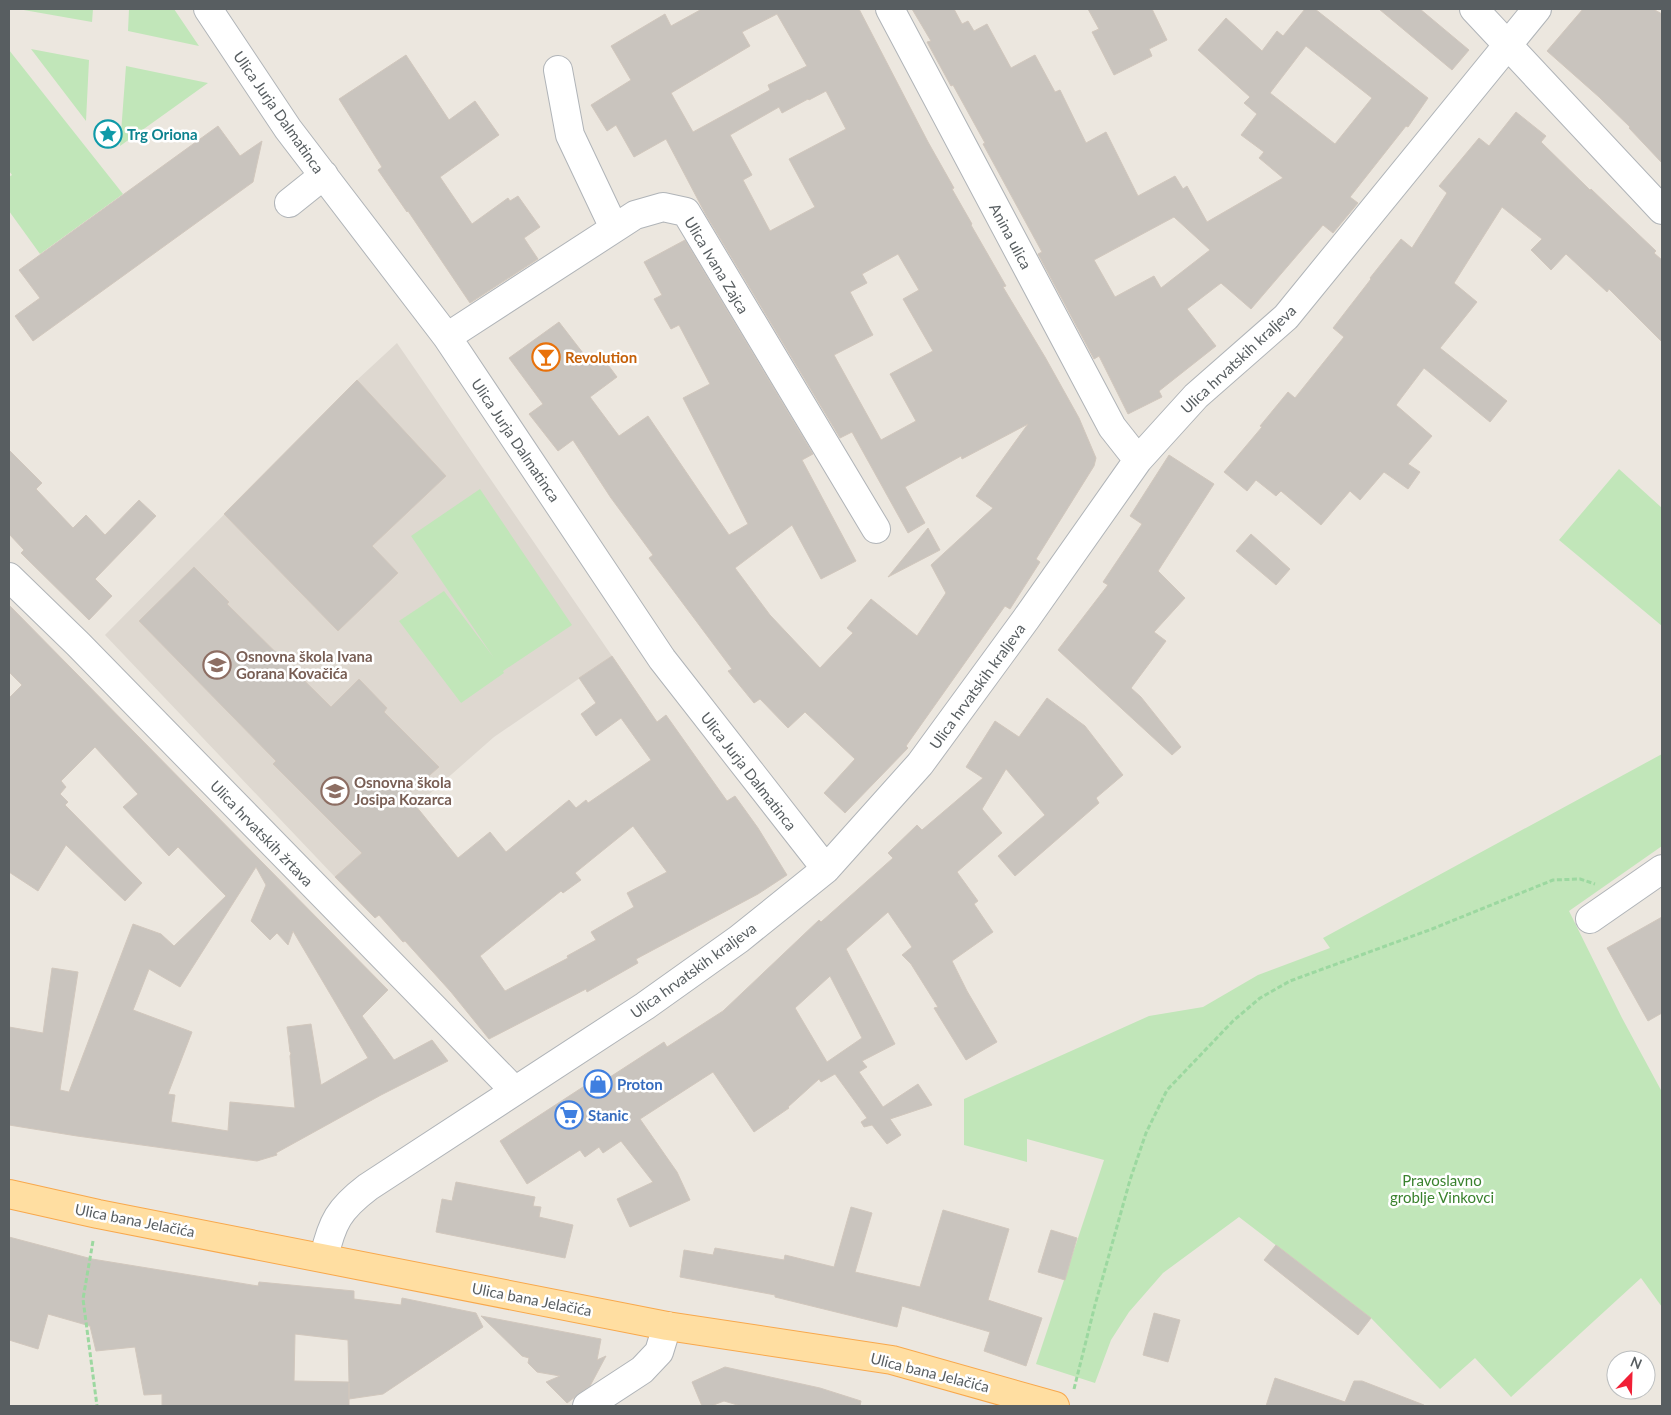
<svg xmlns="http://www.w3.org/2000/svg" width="1671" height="1415" font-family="Lato,sans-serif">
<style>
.education{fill:#ded8d0}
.green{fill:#c1e6b9}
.building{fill:#c9c4be;stroke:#d1c7bd;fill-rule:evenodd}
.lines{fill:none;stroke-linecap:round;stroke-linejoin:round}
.minor-casing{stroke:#b0b4b8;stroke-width:30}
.major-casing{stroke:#f8a84c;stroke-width:30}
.path{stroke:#9cd8a0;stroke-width:3;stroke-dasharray:5 2.5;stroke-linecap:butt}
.minor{stroke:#fff;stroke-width:28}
.major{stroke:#ffdea1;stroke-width:28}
.labels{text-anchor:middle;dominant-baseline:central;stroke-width:5;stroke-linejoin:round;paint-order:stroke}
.street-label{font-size:15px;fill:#585e61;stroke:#fff}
.culture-label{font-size:15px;font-weight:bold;fill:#0d838f;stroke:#fff;text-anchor:start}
.food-label{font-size:15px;font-weight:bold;fill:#c56008;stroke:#fff;text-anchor:start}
.education-label{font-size:15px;font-weight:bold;fill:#785e54;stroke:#fff;text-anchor:start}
.shop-label{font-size:15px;font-weight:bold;fill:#366cbe;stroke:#fff;text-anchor:start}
.park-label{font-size:15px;fill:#3a822e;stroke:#fff}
</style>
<rect width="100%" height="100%" fill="#ece7df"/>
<path class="education" d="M397 343 612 656 494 737 335 877 105 635 357 380Z"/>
<path class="green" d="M18 9H93L92 22Z
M129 9H174L199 46 128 31Z
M31 49 89 60 86 121Z
M9 50 123 194 40 254 9 211V177L12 175 9 171Z
M126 66 208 83 120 146Z
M1619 469 1662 508V626L1559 540Z
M480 489 572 625 503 671 504 673 461 703 399 621 444 591 494 658 411 536Z
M1662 754V846L1569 911 1622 1018 1662 1092V1307L1641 1278 1511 1397 1475 1358 1440 1389 1371 1318 1239 1217 1163 1273 1129 1312 1111 1340 1095 1383 1036 1364 1104 1160 1027 1139V1162L964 1145V1099L1149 1016 1203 1007 1258 975 1330 948 1323 938Z"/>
<path class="building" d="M702 9H859L928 142 954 188 952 189 972 224 971 225 1006 286 1003 287 1045 357 1079 418 1096 458 1094 466 1036 559 1040 562 1010 609 1005 606 906 746 908 748 845 813 824 793 855 759 805 712 788 728 760 699 754 703 728 671 732 669 649 558 653 555 611 498 573 440 558 451 529 414 543 404 509 358 559 322 593 366 603 358 617 377 590 397 619 436 648 416 729 535 748 524 683 398 710 384 679 325 671 329 654 299 662 295 644 262 685 240 813 454 802 460 856 561 821 579 792 525 735 568 770 615 820 668 853 633 847 628 871 599 917 636 946 593 931 565 993 508 976 496 1028 424 962 459 961 456 905 487 925 523 908 533 852 432 840 438 706 215 666 139 634 157 616 125 607 131 591 105 631 80 611 46 665 14 671 26ZM777 14 807 66 768 85 770 90 693 132 671 93 750 46 742 32ZM826 91 846 129 789 159 815 207 770 231 743 180 752 175 730 135 779 107 782 113 808 99 809 100ZM898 254 919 290 903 299 933 351 890 374 916 421 881 440 834 355 873 335 850 292 867 283 862 274Z
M912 9H954L962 24 968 21 974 31 987 24 1011 68 1035 55 1055 92 1060 90 1086 143 1106 132 1138 196 1175 176 1183 189 1187 186 1207 222 1283 178 1259 158 1264 152 1241 135 1257 114 1244 103 1250 97 1198 50 1226 18 1262 51 1277 31 1283 36 1305 9H1315L1428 98 1408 127 1406 126 1350 197 1358 203 1333 233 1323 225 1251 309 1221 283 1187 309 1216 346 1159 391 1162 397 1128 414 1099 356 1094 359 1038 254 1042 252 983 144 985 143 953 85 951 86 927 42 931 41ZM1306 46 1372 98 1335 144 1270 93ZM1174 217 1210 250 1161 288 1154 276 1115 297 1094 260Z
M1088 9H1152L1167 40 1149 49 1152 56 1114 75 1092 32 1099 29Z
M1379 9H1420L1469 50 1452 70Z
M1583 9H1653L1662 14V163L1629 128 1630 127 1599 97 1547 51Z
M406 55 449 120 475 101 499 135 440 177 472 224 508 198 510 201 518 196 540 227 524 238 538 259 470 303 408 211 407 212 378 170 382 167 339 99Z
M1516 112 1546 136 1541 142 1590 190 1591 189 1656 251 1654 253 1662 260V342L1609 289 1607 292 1566 254 1551 270 1531 250 1542 239 1502 207 1454 283 1477 302 1440 348 1507 401 1490 422 1424 368 1396 405 1432 436 1408 464 1420 472 1408 489 1384 472 1360 500 1350 491 1321 525 1281 491 1276 496 1256 480 1247 491 1224 472 1262 427 1260 426 1288 392 1295 398 1344 337 1333 328 1371 279 1370 278 1401 239 1412 248 1447 193 1439 186 1479 138 1489 146Z
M218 126 240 156 262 141 253 182 33 341 15 316 40 298 19 270Z
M357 380 446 476 372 546 398 573 338 631 224 514Z
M9 450 42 483 36 489 73 528 86 515 105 535 139 500 156 516 95 579 112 596 89 620 21 553 24 550 9 534Z
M1169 455 1214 484 1158 571 1185 598 1154 632 1166 641 1131 688 1141 697 1181 747 1172 755 1058 650 1108 585 1103 582 1142 524 1130 516Z
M928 528 940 550 888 577Z
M1251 534 1290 569 1276 585 1236 551Z
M194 567 229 602 227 604 331 707 359 679 387 708 384 712 439 767 407 795 458 858 490 832 506 852 569 800 576 808 586 800 588 803 651 760 621 718 596 736 581 714 596 703 579 678 612 656 657 722 666 715 727 801 735 796 758 828 787 875 758 894 636 959 638 963 587 992 586 989 489 1039 451 992 405 941 403 942 379 915 375 918 335 877 362 853 273 764 276 761 139 621ZM633 826 667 872 627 893 634 907 591 932 596 940 567 956 568 958 505 991 480 956 561 891 563 893 581 880 575 873Z
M9 605 388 990 362 1016 394 1060 432 1040 448 1061 381 1095 276 1153 277 1155 257 1161 77 1136 9 1125V1027L43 1033 52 968 78 972 60 1090 69 1092 133 924 161 934 174 946 226 896 178 847 169 856 123 807 138 794 95 747 61 781 66 787 60 794 68 802 65 805 142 883 125 901 66 845 38 891 9 872V698L22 685 9 672ZM256 867 266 885 251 921 270 940 277 933 288 945 293 931 368 1058 321 1085 311 1024 287 1027 290 1052 291 1053 290 1056 295 1108 230 1102 228 1131 171 1122 175 1095 168 1094 192 1032 133 1010 149 969 180 987Z
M1047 698 1085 726 1123 775 1096 798 1099 803 1015 876 998 856 1045 815 1006 769 982 809 1002 833 957 872 978 901 974 904 993 932 952 961 967 991 997 1042 966 1060 934 1008 938 1007 911 964 902 955 912 947 888 912 846 949 895 1044 862 1061 867 1067 859 1072 883 1107 918 1084 932 1105 890 1119 901 1135 887 1144 872 1125 864 1127 861 1122 867 1118 835 1074 821 1082 819 1079 788 1107 789 1108 754 1132 713 1072 640 1119 677 1172 690 1200 630 1227 617 1199 653 1182 621 1141 603 1153 599 1147 585 1157 580 1150 527 1184 500 1141 606 1072 610 1077 664 1042 667 1047 723 1011 819 920 821 922 893 858 888 853 917 825 922 830 983 778 966 767 995 721 1019 737ZM830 976 862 1038 827 1062 795 1008Z
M1662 917V1013L1648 1021 1607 948Z
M456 1182 535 1197 533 1206 541 1207 539 1217 573 1225 565 1258 436 1232 442 1199 452 1201Z
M851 1207 872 1213 855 1272 920 1287 943 1210 1009 1229 988 1300 1042 1318 1026 1366 984 1351 990 1332 902 1306 897 1327 775 1297V1295L680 1277 684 1250 713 1255 715 1248 784 1260 785 1255 834 1267Z
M1051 1230 1077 1238 1065 1280 1038 1272Z
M9 1237 92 1259 258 1286 259 1282 354 1291V1299L401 1305 402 1298 476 1313 483 1327 383 1394 349 1399V1383V1406H162V1394L144 1395 135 1347 96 1351 90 1326 48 1314 38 1349 9 1340ZM295 1334 348 1340 349 1382 294 1381Z
M1276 1245 1371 1318 1358 1335 1264 1260Z
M1154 1313 1180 1320 1168 1362 1143 1355Z
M481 1316 601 1339 597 1360 606 1356 590 1386 567 1403 546 1382 560 1376 537 1372 528 1363 529 1358 522 1356Z
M725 1367 820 1388 861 1401 860 1406H741L724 1401 711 1406H702L692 1382Z
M1275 1378 1345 1402 1354 1381H1362L1424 1405 1423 1406H1266Z"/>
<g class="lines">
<g class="minor-casing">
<path id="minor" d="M208 9 288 129 447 337 662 659 826 869
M890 9 1112 427 1138 460
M1474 9 1662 210
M558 70 570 135 614 228
M289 203 324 175
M447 337 635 215 663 207 686 212 876 529
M9 577 78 644 514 1090
M1590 919 1662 869
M324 1257C332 1222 339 1209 368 1187L645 1006 739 939 826 869 920 764 1026 619 1138 460 1196 396 1286 317 1537 9
M587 1406 642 1370 659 1352 667 1326"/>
</g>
<g class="major-casing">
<path id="major" d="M9 1194 98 1214 667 1326 892 1360 1055 1406"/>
</g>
<path class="path" d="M93 1241 83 1299 97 1406
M1074 1389 1095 1305 1130 1180 1146 1133 1167 1090 1233 1021 1260 998 1290 981 1432 929 1553 880 1580 879 1595 884"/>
<use href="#minor" class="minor"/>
<use href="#major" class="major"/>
</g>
<defs>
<g id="sight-ring" transform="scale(1.4375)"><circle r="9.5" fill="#fff" stroke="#0f9aa8" stroke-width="1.5"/><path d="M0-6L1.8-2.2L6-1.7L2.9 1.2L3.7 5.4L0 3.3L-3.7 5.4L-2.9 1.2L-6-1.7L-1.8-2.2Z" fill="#0f9aa8"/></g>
<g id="bar-ring" transform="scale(1.4375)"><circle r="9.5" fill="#fff" stroke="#e8710a" stroke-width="1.5"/><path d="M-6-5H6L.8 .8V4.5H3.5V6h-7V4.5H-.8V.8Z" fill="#e8710a"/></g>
<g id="school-ring" transform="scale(1.4375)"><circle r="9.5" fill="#fff" stroke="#8d6e63" stroke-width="1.5"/><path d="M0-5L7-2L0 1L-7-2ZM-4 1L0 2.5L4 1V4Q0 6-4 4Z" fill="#8d6e63"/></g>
<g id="shop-ring" transform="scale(1.4375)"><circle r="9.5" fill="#fff" stroke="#3f7fe0" stroke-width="1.5"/><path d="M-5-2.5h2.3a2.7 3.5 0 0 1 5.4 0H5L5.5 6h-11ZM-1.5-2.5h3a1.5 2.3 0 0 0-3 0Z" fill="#3f7fe0"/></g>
<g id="supermarket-ring" transform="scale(1.4375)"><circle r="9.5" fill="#fff" stroke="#3f7fe0" stroke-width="1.5"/><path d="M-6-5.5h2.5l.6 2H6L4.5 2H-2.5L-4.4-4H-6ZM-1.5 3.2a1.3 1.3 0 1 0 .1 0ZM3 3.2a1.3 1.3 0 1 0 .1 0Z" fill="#3f7fe0"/></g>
</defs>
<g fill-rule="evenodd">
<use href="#sight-ring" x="108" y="134"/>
<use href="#bar-ring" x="546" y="357"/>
<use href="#school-ring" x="217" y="665"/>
<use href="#school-ring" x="335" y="791"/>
<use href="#shop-ring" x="598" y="1084"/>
<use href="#supermarket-ring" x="569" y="1115"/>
</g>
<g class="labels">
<g class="street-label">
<text transform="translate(279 112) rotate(55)">Ulica Jurja Dalmatinca</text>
<text transform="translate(1011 236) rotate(62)">Anina ulica</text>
<text transform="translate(717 265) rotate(59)">Ulica Ivana Zajca</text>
<text transform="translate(1238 359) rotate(-43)">Ulica hrvatskih kraljeva</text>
<text transform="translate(516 440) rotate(56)">Ulica Jurja Dalmatinca</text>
<text transform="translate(977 686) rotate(-54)">Ulica hrvatskih kraljeva</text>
<text transform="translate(749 771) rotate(52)">Ulica Jurja Dalmatinca</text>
<text transform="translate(262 833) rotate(46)">Ulica hrvatskih žrtava</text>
<text transform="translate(693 970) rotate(-36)">Ulica hrvatskih kraljeva</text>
<text transform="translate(135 1220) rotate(11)">Ulica bana Jelačića</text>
<text transform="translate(532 1299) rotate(11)">Ulica bana Jelačića</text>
<text transform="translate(930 1372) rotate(14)">Ulica bana Jelačića</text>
</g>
<g class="culture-label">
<text x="127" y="134">Trg Oriona</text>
</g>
<g class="food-label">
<text x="565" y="357">Revolution</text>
</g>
<g class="education-label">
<text x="236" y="656">Osnovna škola Ivana<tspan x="236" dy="17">Gorana Kovačića</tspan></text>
<text x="354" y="782">Osnovna škola<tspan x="354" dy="17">Josipa Kozarca</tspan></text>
</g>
<g class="shop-label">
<text x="617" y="1084">Proton</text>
<text x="588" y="1115">Stanic</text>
</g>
<g class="park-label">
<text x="1442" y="1180">Pravoslavno<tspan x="1442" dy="17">groblje Vinkovci</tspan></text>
</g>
</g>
<rect width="1671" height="1415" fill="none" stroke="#585e61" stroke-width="20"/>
<g transform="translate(1631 1375) rotate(23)"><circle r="24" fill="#ffffff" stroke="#bcbfc0"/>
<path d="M0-4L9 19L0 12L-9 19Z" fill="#f12036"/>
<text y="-8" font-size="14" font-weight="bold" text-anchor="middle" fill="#585e61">N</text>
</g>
</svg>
